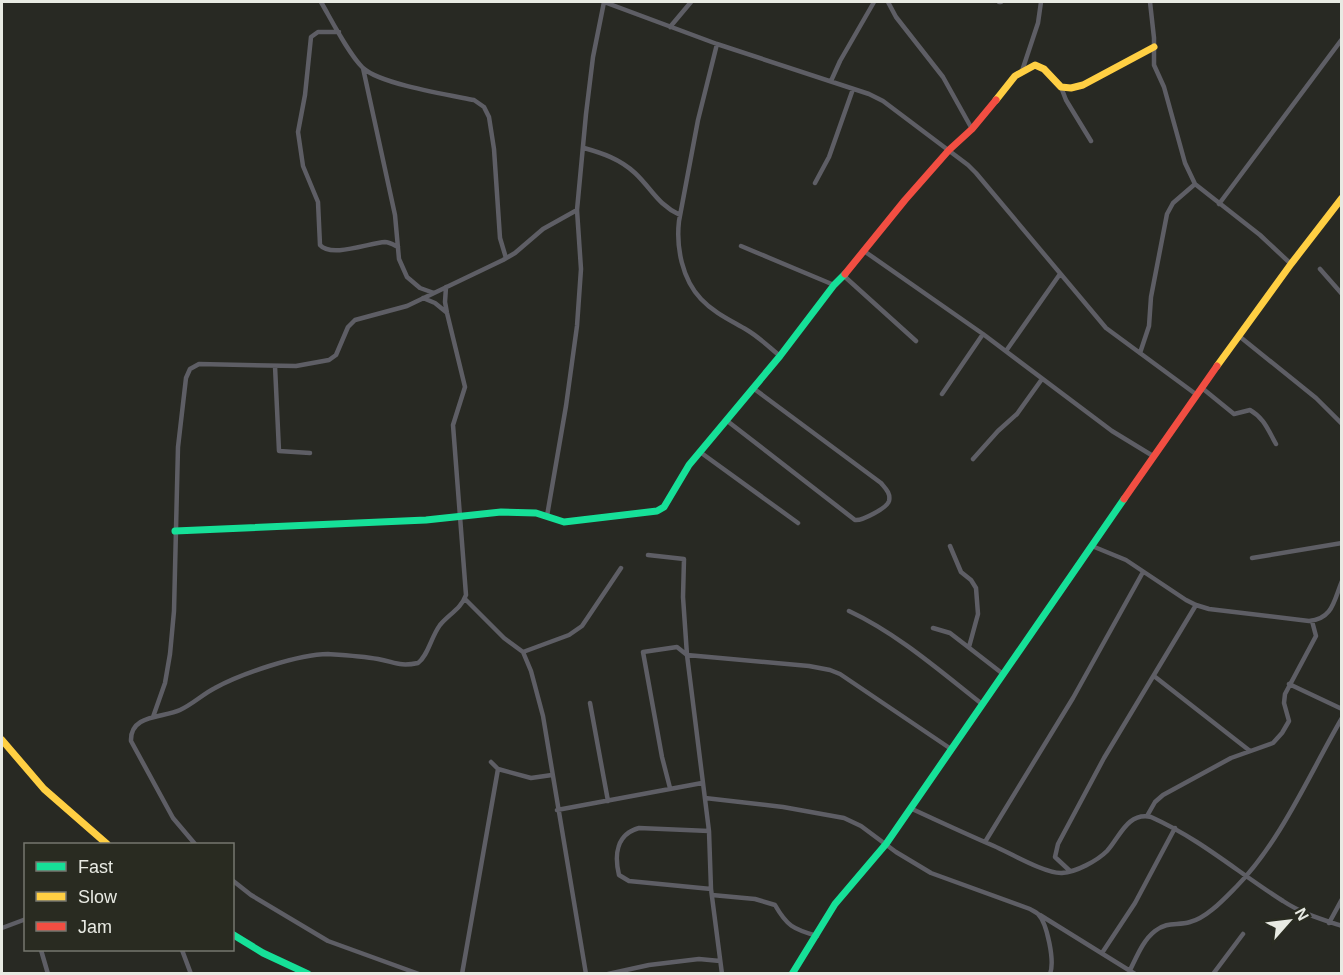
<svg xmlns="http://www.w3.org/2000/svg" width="1343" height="975" font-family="Helvetica,sans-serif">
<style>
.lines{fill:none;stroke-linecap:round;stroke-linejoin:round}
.street{stroke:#5e5e65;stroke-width:4.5}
.fast{stroke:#16e098;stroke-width:7}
.slow{stroke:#ffcf43;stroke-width:7}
.jam{stroke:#f24e42;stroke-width:7}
</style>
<rect width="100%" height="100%" fill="#282923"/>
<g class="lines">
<path class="street" d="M321 2C332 21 348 53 363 68 380 84 449 95 474 100L484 107 489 117 494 149 500 238 506 258
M604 2 717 44 869 94 883 101 968 165 976 173 1106 328 1197 395
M888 2 896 17 943 77 972 129
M999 2H1001
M1150 2 1154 38V65L1164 87 1185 163 1195 184 1260 235 1291 264
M670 27 691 2
M339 32H318L311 37 305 95 298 132 303 166 318 202 320 245C331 258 369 243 385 242 389 242 394 245 398 247
M717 44 698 120 679 221C676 247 682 279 701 299 714 313 732 321 747 330 759 337 769 347 780 356
M363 68 395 215 399 259 407 277 420 288 434 293
M1022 71 1038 23 1041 2
M831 81 840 61 874 2
M1061 87 1066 100 1091 141
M584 148C602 153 620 159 635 173 652 189 657 204 680 215
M815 183 829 157 853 89
M1219 204 1342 39
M741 246 834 285
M864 251 983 334 1112 431 1153 456
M1320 269 1342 294
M844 276 916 341
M423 298 435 303 446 312
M1239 336 1316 398 1342 424
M1006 351 1060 274
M1140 353 1149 326 1151 297 1167 214 1173 203 1195 184
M275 366 279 451 310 453
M1202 388 1234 414 1250 410C1264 418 1268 430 1276 444
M942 394 983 334
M726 420 855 520C862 521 887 508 889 501 891 493 885 488 881 483L753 388
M700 452 798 523
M973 459 998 431 1017 414 1042 379
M547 516 566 406 577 326 581 269 577 210 586 114 593 57 604 2
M950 546 961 572 971 580 976 588 978 614 969 647
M1092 546 1126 560 1186 600 1196 605 1209 609 1309 621C1333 619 1334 600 1342 581
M648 555 684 559 683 597 687 655 709 831 711 889 722 974
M1252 558 1342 543
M465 599 504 638 523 652 569 635 582 626 621 568
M849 611C898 634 940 671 982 704
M933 628 950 633 1003 674
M523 652 531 671 543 716 586 974
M1154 676 1250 751
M1289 684 1342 709
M590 703 608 801
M153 717 165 683 170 654 174 611 178 447 186 378 190 369 199 364 296 366 329 360 336 355 348 327 355 320 407 306 503 260 515 253 543 229 577 210
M498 769 531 778 552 775
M670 788 662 757 643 652 677 647 687 655 809 666 830 670 840 674 951 749
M705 798 783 807 844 818 861 826 896 852 931 873 1030 909C1033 911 1036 912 1038 914 1047 923 1055 961 1050 974
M910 808C938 821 966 834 994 846 1010 853 1046 874 1062 873 1076 872 1097 861 1107 851 1120 837 1127 812 1151 817 1202 840 1237 872 1283 901 1301 913 1321 919 1342 926
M557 810 702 783
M1147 816 1155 802 1163 795 1231 758 1273 743 1282 733 1289 721 1284 703 1285 694 1316 636 1312 621
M709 831 639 828C617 834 614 854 619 875L629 881 711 889
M985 842 1073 698 1143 572
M195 844 173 818 131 741C130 714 163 718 180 710 193 704 203 694 215 688 240 674 299 654 328 654 344 655 362 656 378 659 395 662 399 667 418 663 428 656 431 637 440 625 449 614 461 609 466 595L453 425 465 387 447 313 445 302 446 287
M1070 871 1055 857 1058 844 1104 758 1196 605
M232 880 251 895 328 941 419 974
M712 895 755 899 775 905C787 926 793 929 817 936
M1040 915 1135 974
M1329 923 1342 899
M2 928 26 919
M41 950 48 974
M182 950 191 974
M1102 953 1135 903 1175 828
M462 974 498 769 491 762
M608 974 649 965 699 959 720 961
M1128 974C1136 959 1142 941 1155 931 1168 921 1177 926 1190 922 1207 918 1225 898 1237 886 1281 841 1310 773 1342 718
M1213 974 1243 934"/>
<path class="fast" d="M175 531 426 520 501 512 536 513 564 522 657 511 664 507 689 465 780 356 834 285 845 274
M232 934 263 953 308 974
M792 974 835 904 886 844 1124 499"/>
<path class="slow" d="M996 100 1015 76 1035 65 1044 69 1061 87 1071 88 1083 85 1154 47
M1217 366 1291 264 1342 198
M2 740 44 789 107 844"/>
<path class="jam" d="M845 274 905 200 949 150 972 129 996 100
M1124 499 1217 366"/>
</g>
<rect width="1343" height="975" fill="none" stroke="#e8eae3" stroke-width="6"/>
<rect x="24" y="843" width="210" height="108" fill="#292b21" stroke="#75776f" stroke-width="1.5"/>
<rect x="36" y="862" width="30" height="9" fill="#16e098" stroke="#75776f" stroke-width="1.5"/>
<text x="78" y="873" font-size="18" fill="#e8eae3">Fast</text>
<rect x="36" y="892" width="30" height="9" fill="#ffcf43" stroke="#75776f" stroke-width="1.5"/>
<text x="78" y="903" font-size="18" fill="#e8eae3">Slow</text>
<rect x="36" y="922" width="30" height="9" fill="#f24e42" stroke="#75776f" stroke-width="1.5"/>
<text x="78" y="933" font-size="18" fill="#e8eae3">Jam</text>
<g transform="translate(1289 921) rotate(62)" stroke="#292b21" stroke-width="4.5" paint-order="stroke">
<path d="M0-4.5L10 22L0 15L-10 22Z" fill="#e8eae3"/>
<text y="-9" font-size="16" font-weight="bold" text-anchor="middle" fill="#e8eae3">N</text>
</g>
</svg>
